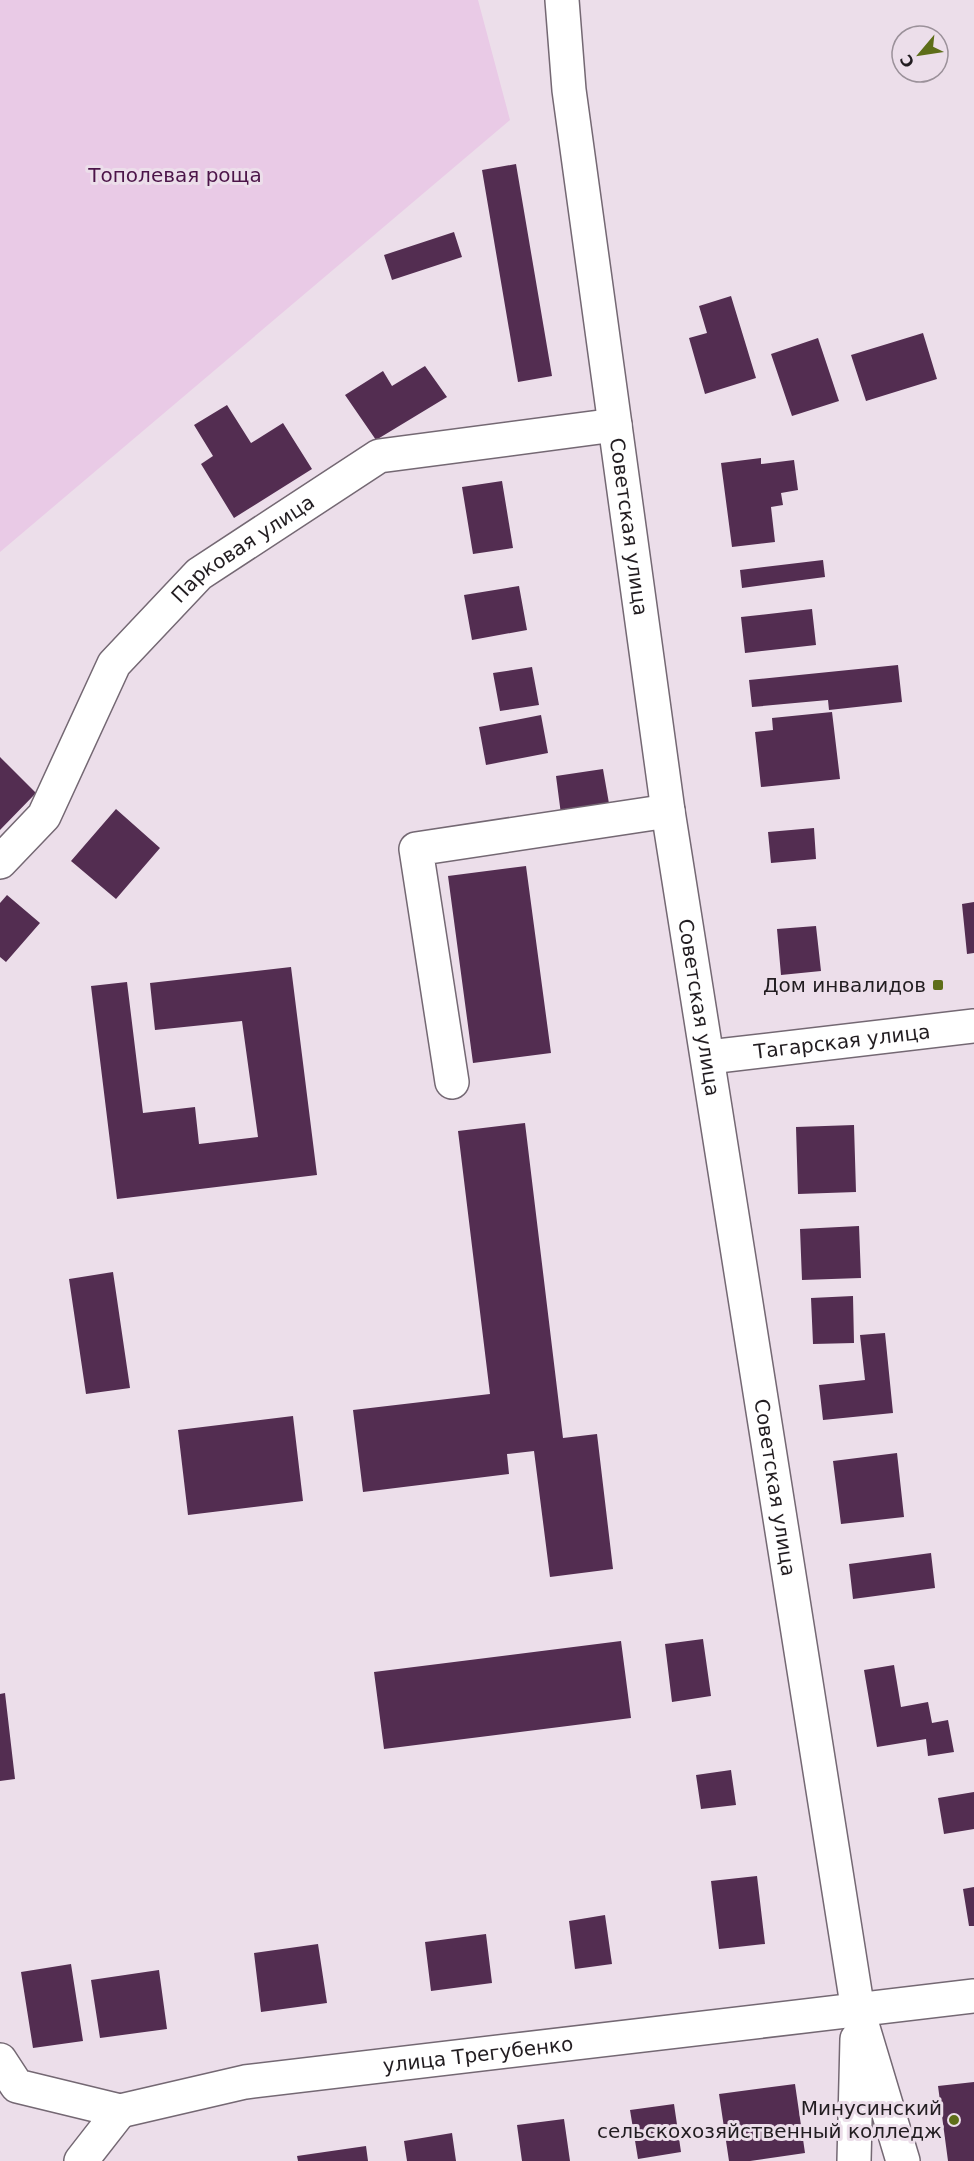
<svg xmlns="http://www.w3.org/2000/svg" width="974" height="2161" font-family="'DejaVu Sans',sans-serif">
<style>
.green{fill:#e9cae6}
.building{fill:#532d51}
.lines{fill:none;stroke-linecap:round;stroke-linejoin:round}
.minor-casing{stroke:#746873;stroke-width:36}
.minor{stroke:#fff;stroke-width:33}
.poi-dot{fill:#5e6e19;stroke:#ecdeea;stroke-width:2}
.labels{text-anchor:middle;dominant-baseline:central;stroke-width:6;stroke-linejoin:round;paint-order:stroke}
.park-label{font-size:20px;fill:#4c1549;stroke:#ecdeea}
.street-label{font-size:20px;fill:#221d21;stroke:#ecdeea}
.poi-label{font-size:20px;fill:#221d21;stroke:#ecdeea;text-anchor:end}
</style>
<rect width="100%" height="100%" fill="#ecdeea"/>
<path class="green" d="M0 0H478L510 120 0 552Z"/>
<path class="building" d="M516 164 552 376 518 382 482 170Z
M454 232 462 257 392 280 384 255Z
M731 296 756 378 705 394 689 338 707 333 699 306Z
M923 333 937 379 866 401 851 355Z
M818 338 839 401 792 416 771 354Z
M425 366 447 397 376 440 345 395 383 371 392 386Z
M227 405 251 443 283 423 312 469 234 518 201 464 213 456 194 425Z
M761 458V464L794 460 798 490 781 493 783 505 771 507 775 542 732 547 721 463Z
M502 481 513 548 473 554 462 487Z
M823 560 825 577 742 588 740 570Z
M519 586 527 630 472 640 464 595Z
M812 609 816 645 745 653 741 617Z
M898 665 902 702 829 710 828 700 752 707 749 680Z
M532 667 539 705 500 711 493 673Z
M832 712 840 779 761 787 755 732 773 730 772 718Z
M541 715 548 753 486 765 479 727Z
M0 757 36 793 0 830Z
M603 769 611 815 562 822 556 776Z
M116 809 160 848 116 899 71 861Z
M814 828 816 859 771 863 768 832Z
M526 866 551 1053 473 1063 448 876Z
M7 895 40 923 6 962 0 957V903Z
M974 902V953L967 954 962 904Z
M816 926 821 971 781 975 777 929Z
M291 967 317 1175 117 1199 91 986 127 982 143 1113 195 1107 199 1144 258 1137 242 1021 155 1030 150 983Z
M525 1123 563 1438 597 1434 613 1569 550 1577 534 1451 507 1454 509 1474 363 1492 353 1410 490 1394 458 1131Z
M854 1125 856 1192 798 1194 796 1127Z
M859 1226 861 1278 802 1280 800 1229Z
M113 1272 130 1388 86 1394 69 1279Z
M853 1296 854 1343 813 1344 811 1298Z
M885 1333 893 1413 823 1420 819 1385 865 1380 860 1335Z
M293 1416 303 1501 188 1515 178 1430Z
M897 1453 904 1517 841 1524 833 1461Z
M931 1553 935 1588 853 1599 849 1564Z
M703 1639 711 1696 672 1702 665 1644Z
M621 1641 631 1718 384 1749 374 1672Z
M894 1665 901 1707 928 1702 932 1723 948 1720 954 1752 928 1756 926 1739 877 1747 864 1670Z
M5 1693 15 1779 0 1781V1694Z
M731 1770 736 1805 701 1809 696 1775Z
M974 1792V1829L944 1834 938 1798Z
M757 1876 765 1944 719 1949 711 1881Z
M974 1887V1926H969L963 1889Z
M605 1915 612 1964 575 1969 569 1921Z
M486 1934 492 1983 431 1991 425 1942Z
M318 1944 327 2003 261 2012 254 1953Z
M71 1964 83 2041 33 2048 21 1972Z
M159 1970 167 2029 100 2038 91 1980Z
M974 2082V2161H948L938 2086Z
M795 2084 805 2153 750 2161H729L719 2094Z
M674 2104 681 2152 638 2159 630 2110Z
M564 2119 570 2161H522L517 2125Z
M452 2133 456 2161H407L404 2141Z
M366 2146 368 2161H298L297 2156Z"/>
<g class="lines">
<g class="minor-casing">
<g id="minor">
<path id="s1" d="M562 0 569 90 668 811 858 2011 903 2161"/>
<path id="s2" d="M0 862 44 816 114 664 199 574 379 456 615 425"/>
<path id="s3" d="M709 1057 974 1026"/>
<path d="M452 1082 416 849 668 811"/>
<path id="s4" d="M0 2060 17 2086 120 2111 245 2082 974 1996"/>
<path d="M81 2161 120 2111"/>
<path d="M854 2161 857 2039"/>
</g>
</g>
<use href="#minor" class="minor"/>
</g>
<g class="poi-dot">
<rect x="932" y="979" width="12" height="12" rx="3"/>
<circle cx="954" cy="2120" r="6"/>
</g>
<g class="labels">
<g class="park-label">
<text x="175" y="175">Тополевая роща</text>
</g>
<g class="street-label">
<text stroke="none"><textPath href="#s1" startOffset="531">Советская улица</textPath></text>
<text stroke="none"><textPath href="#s2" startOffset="405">Парковая улица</textPath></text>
<text stroke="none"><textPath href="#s1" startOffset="1017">Советская улица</textPath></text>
<text stroke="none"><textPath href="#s3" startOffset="134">Тагарская улица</textPath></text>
<text stroke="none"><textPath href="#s1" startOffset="1503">Советская улица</textPath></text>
<text stroke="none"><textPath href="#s4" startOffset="500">улица Трегубенко</textPath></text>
</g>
<g class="poi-label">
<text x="926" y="985">Дом инвалидов</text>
<text x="942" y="2108">Минусинский<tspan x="942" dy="23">сельскохозяйственный колледж</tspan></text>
</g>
</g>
<g transform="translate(920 54) rotate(241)"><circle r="28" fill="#ecdeea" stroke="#9b919a" stroke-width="1.5"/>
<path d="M0-4.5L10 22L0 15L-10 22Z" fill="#5e6e19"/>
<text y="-9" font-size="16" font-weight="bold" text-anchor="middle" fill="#221d21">С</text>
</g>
</svg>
